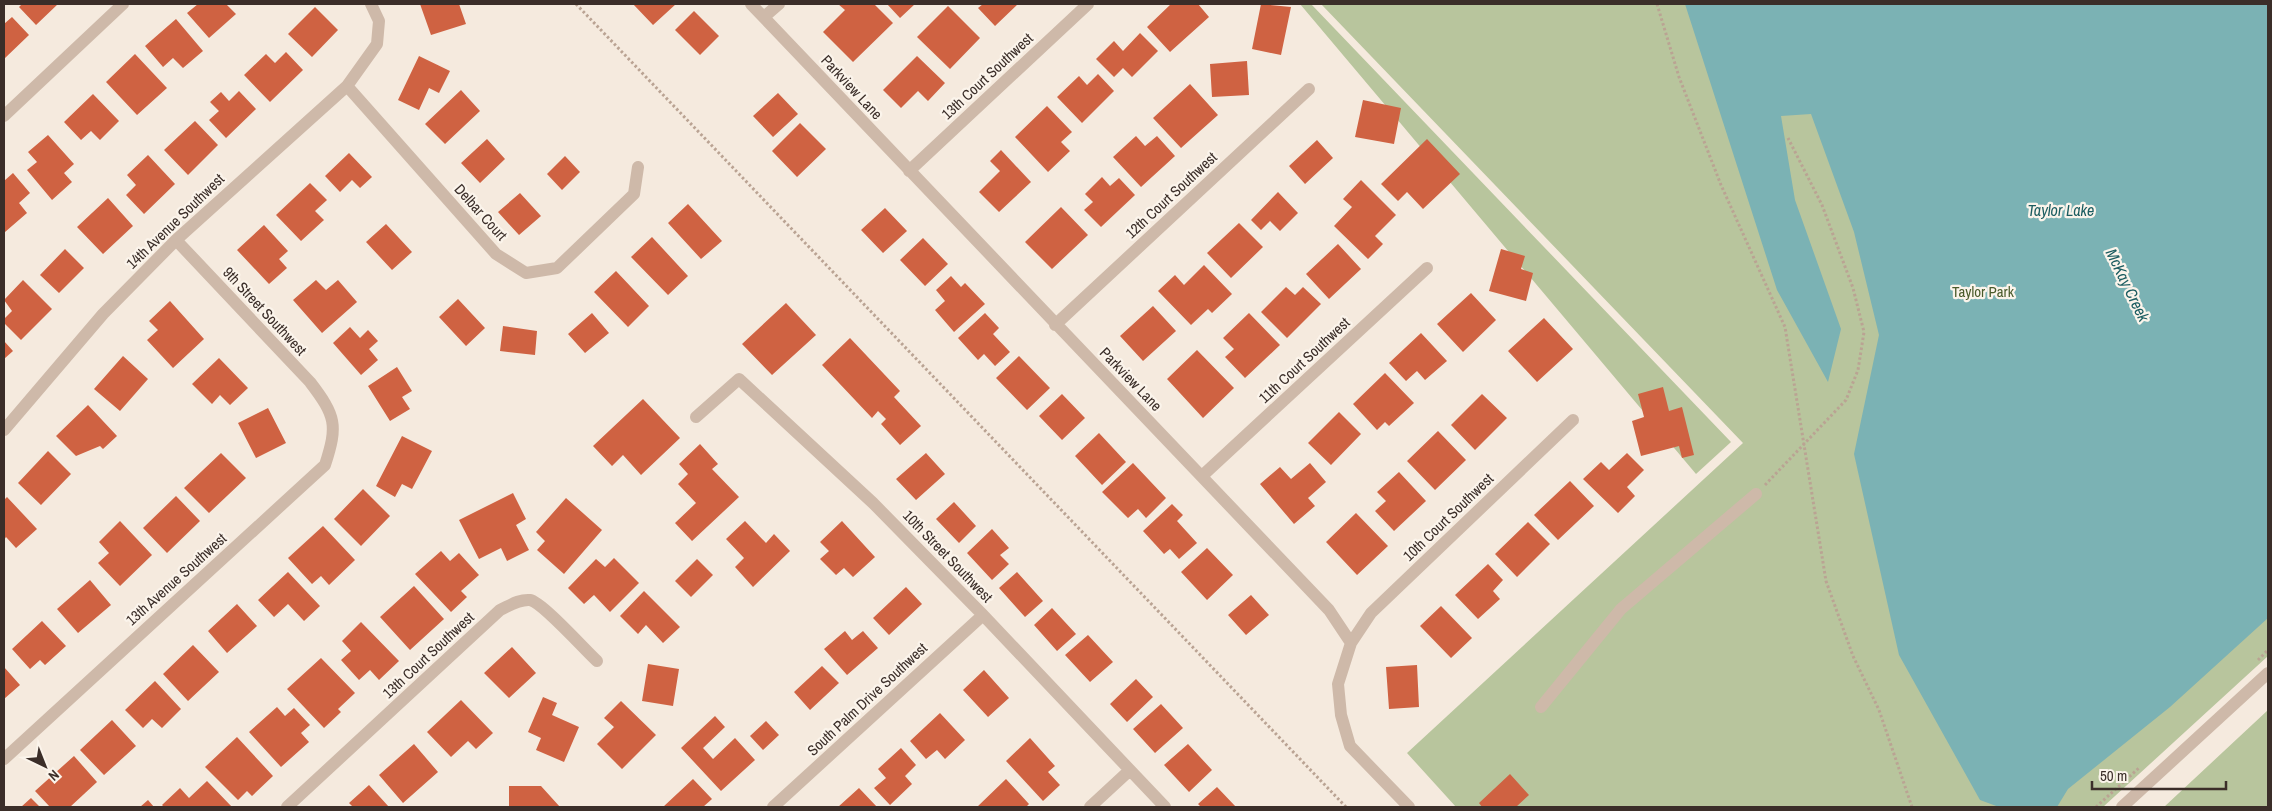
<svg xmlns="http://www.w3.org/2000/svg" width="2272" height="811" font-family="'Archivo Narrow',sans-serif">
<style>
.green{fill:#b8c59d}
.water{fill:#7bb2b4}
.building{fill:#cf6242}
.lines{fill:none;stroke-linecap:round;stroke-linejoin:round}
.path{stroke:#baa393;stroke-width:3;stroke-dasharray:2.5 2.5;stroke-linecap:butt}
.minor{stroke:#ceb9a9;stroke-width:12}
.labels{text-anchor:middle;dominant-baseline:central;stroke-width:4.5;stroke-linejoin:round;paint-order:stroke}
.street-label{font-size:15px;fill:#3b2e29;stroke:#fbf4eb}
.park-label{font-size:15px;fill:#4a5b2b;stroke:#fbf4eb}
.water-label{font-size:16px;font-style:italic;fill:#1b5c60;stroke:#fbf4eb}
</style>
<rect width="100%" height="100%" fill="#f5eade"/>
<path class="green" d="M1300 4H1311L1731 442 1696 474Z
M1321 4H2268V656L2103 807H1456L1407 753 1743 443Z
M2268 710V807H2164Z"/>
<path class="water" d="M1685 4H2268V618L2170 707 2068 789 2057 807H1999L1980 800 1899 655 1854 454 1879 335 1854 232 1811 114 1781 116 1795 200 1841 329 1828 382 1777 290Z"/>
<path class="building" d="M22 4H58L36 25 19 7Z
M198 4H226L236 14 209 38 187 13Z
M420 4H459L466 24 431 35Z
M633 4H676L653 25Z
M838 4H874L893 23 853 62 823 32 845 10Z
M887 4H915L900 18Z
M983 4H1018L995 26 978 8Z
M1171 4H1198L1209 17 1170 52 1147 27Z
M1261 4 1291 7 1281 55 1252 49Z
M948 6 980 38 950 69 917 37Z
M315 7 338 30 312 57 288 34Z
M694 11 719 36 700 55 675 30Z
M12 17 29 35 4 59V24Z
M176 19 203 51 183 68 173 58 163 67 145 46Z
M1140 33 1158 51 1132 77 1123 68 1114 77 1096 59 1114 41 1123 51Z
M286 52 303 70 270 102 244 75 266 54 275 63Z
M135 54 167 88 137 115 106 82Z
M419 56 450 71 439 93 429 88 419 110 398 100Z
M917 56 945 83 928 101 918 91 901 108 883 90Z
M1247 61 1249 95 1212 97 1210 64Z
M1098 74 1114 91 1082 123 1057 97 1079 76 1087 85Z
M1190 84 1218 115 1181 148 1153 118Z
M461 90 480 111 445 144 425 124Z
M239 91 256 109 226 138 209 120 219 111 210 102 221 92 229 101Z
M778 93 798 114 773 137 753 116Z
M93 94 119 121 100 140 91 131 81 140 64 122Z
M1363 100 1401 108 1394 144 1355 137Z
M1047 106 1072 132 1061 142 1070 151 1048 172 1015 137Z
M195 121 218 145 188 175 164 150Z
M800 123 826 149 797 177 772 151Z
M48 135 74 164 64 173 72 182 52 200 27 170 37 162 28 152Z
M1136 136 1145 146 1157 136 1175 156 1141 187 1113 157Z
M487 139 505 159 480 183 461 163Z
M1427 139 1460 174 1423 209 1407 192 1398 201 1381 184Z
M1317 140 1333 158 1305 184 1289 166Z
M1001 150 1031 182 999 212 979 192 1000 171 990 161Z
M349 153 372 177 360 188 352 180 340 192 325 176Z
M148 155 175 184 144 214 126 195 136 185 127 175Z
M565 156 580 172 562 190 547 174Z
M13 173 30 193 19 203 27 213 5 232 4 181Z
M1102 177 1110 186 1119 178 1135 195 1101 227 1084 210 1093 202 1085 194Z
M1361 180 1396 215 1375 236 1383 244 1368 259 1334 226 1352 207 1343 199Z
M310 183 327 200 315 211 324 220 301 241 276 215Z
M1278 192 1298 213 1280 231 1270 221 1261 230 1251 220Z
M520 193 541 216 519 235 498 212Z
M108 198 133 226 103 254 77 227Z
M688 204 722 241 701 259 668 223Z
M1061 207 1088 235 1052 269 1025 242Z
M885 208 907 231 883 253 861 230Z
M1239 223 1263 247 1231 278 1207 253Z
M386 224 412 252 392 270 366 242Z
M264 225 288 251 279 259 287 268 269 284 237 250Z
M652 237 688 276 668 295 631 257Z
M923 238 948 264 925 286 900 260Z
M1338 244 1361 269 1329 299 1306 274Z
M65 249 84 268 59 293 40 275Z
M1501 249 1525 256 1521 269 1533 273 1526 301 1489 291Z
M1204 265 1232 294 1212 313 1208 309 1191 325 1158 291 1175 275 1184 285Z
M616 271 649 306 628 327 594 292Z
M951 276 961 287 965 283 985 304 954 332 935 310 945 301 936 290Z
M23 280 52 309 21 340 4 323V319L12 311 4 300Z
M316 280 326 290 338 280 357 302 322 333 293 300Z
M1286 287 1295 295 1303 287 1321 304 1287 338 1261 312Z
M1471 293 1496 320 1463 352 1437 324Z
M458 299 485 328 466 346 439 317Z
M170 301 204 339 173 368 147 340 158 330 149 321Z
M786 303 816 335 772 375 742 344Z
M1153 306 1176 331 1143 361 1120 336Z
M592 313 609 333 585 353 568 334Z
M985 313 999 328 993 334 1010 352 995 366 984 354 978 360 958 338Z
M1249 313 1280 345 1245 378 1225 357 1234 349 1223 338Z
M1544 318 1573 349 1537 382 1508 351Z
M503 326 537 331 535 355 500 351Z
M350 327 360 338 368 330 378 341 369 349 378 360 361 375 333 343Z
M1421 333 1447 361 1425 380 1417 371 1406 381 1389 363Z
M850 338 900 391 894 397 921 426 900 445 881 424 886 419 878 411 872 418 822 365Z
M4 341 13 351 4 359Z
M1197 350 1234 388 1203 418 1167 379Z
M123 356 148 379 120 411 94 389Z
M1019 356 1050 388 1027 410 996 378Z
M219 358 248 388 230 405 220 395 212 404 192 384Z
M397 367 412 391 402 397 410 409 390 421 368 386Z
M1385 373 1414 403 1389 426 1385 422 1377 430 1353 404Z
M1663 387 1669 411 1682 407 1694 455 1682 458 1679 446 1641 456 1632 421 1644 417 1638 394Z
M1062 394 1085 418 1062 440 1039 416Z
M1482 394 1507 418 1475 450 1451 425Z
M643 399 680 438 641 475 623 455 612 466 593 446Z
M88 405 117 436 103 449 100 446 76 456 56 436Z
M268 408 286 443 256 458 238 423Z
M1339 412 1361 434 1331 465 1308 443Z
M1438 431 1466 460 1435 490 1407 461Z
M1099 433 1126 462 1102 485 1075 456Z
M402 436 432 451 412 489 402 484 395 497 376 486Z
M700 444 718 464 712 469 739 497 692 541 675 523 696 503 678 484 688 474 679 464Z
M48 451 71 474 41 505 18 483Z
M221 453 246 478 209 513 184 488Z
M926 453 945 474 916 500 896 479Z
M1627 453 1644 470 1627 487 1635 496 1618 513 1583 479 1601 462 1609 470Z
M1133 463 1166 498 1146 518 1138 509 1128 518 1102 492Z
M1310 463 1326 482 1308 498 1315 506 1294 524 1260 484 1280 467 1291 479Z
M1399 472 1426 501 1394 531 1375 511 1386 501 1377 492Z
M1570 481 1594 506 1558 540 1534 515Z
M363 489 390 516 361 546 334 519Z
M513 493 526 519 516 525 529 550 507 561 501 548 479 559 459 520Z
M176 496 200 521 167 553 143 528Z
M7 497 37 529 16 548 6 537 4 540V500Z
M566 498 602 530 564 574 537 550 545 541 536 532Z
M954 502 976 526 959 543 936 519Z
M1172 504 1183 515 1177 521 1197 543 1179 559 1170 549 1164 554 1143 531Z
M1356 513 1388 546 1357 575 1326 542Z
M120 521 152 555 120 586 98 563 109 553 99 542Z
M745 521 766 543 774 534 790 551 753 587 735 567 744 558 726 539Z
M842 521 875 557 853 577 844 568 836 575 820 559 829 551 820 542Z
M1528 522 1550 544 1517 577 1495 554Z
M323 526 355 560 329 585 321 576 312 584 288 558Z
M992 529 1009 548 1000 555 1009 564 992 580 967 553Z
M1207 548 1233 575 1207 600 1181 572Z
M441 551 450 561 459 553 479 575 461 591 467 597 451 612 415 574Z
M614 558 639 583 610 612 594 595 584 604 568 588 596 559 605 567Z
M697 559 713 575 691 597 675 581Z
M1488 564 1503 580 1493 591 1500 599 1478 619 1455 595Z
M288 572 320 606 304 621 288 604 274 617 258 600Z
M1017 572 1043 601 1025 617 999 588Z
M90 580 111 605 78 633 57 609Z
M414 586 444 619 410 650 380 617Z
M906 587 922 604 889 635 873 618Z
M644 591 680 627 663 643 646 625 638 634 620 616Z
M1251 595 1269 615 1246 635 1228 615Z
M237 604 257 626 227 653 208 631Z
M1441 606 1472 638 1451 658 1420 626Z
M1052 608 1076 634 1057 651 1034 625Z
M42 621 66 646 45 665 40 660 30 669 12 649Z
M361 622 399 661 379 680 370 670 359 680 341 660 351 651 342 641Z
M845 631 852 640 863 631 878 648 847 675 824 649Z
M1088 635 1113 662 1090 682 1065 655Z
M193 645 219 672 188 701 163 674Z
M512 647 536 673 509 698 484 673Z
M321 658 355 693 338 709 341 712 324 728 287 689Z
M648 664 679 669 673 706 642 701Z
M1417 665 1419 707 1389 709 1386 667Z
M822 666 839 683 810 710 794 692Z
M4 667 20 685 4 699Z
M984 670 1009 698 988 717 963 690Z
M1136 679 1153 697 1127 722 1110 704Z
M155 681 181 709 162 728 152 719 143 728 125 710Z
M543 697 557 703 552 715 579 727 564 762 536 750 541 738 528 732Z
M461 700 493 733 476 749 468 741 451 757 427 732Z
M621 701 656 735 622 769 597 744 614 727 604 718Z
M1161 704 1183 728 1155 753 1133 729Z
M277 707 285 716 294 708 310 725 301 733 309 742 281 767 249 732Z
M940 713 965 740 945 759 937 750 926 759 910 741Z
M715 716 725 727 703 748 713 759 735 738 755 760 721 791 681 748Z
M112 720 136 746 104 775 80 750Z
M766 721 779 735 763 750 750 736Z
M237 737 273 776 252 796 247 791 238 800 205 767Z
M1030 738 1055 766 1048 772 1060 785 1043 801 1006 761Z
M414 744 438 772 403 803 379 775Z
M1188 744 1212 770 1189 792 1164 765Z
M901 748 916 765 905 776 912 784 890 805 874 788 886 778 878 769Z
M74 756 97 782 70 807H50L35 791Z
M1510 774 1529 795 1516 807H1482L1479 803Z
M693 779 712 799 703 807H663Z
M1006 779 1029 804 1026 807H977Z
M207 781 232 807H164L162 805 180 788 189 798Z
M369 785 389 807H353L349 803Z
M509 786H541L560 807H509Z
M1217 787 1236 807H1201L1198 804Z
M859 788 877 807H838Z
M31 798 40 807H21Z
M148 800 154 807H140Z"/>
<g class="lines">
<path class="path" d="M576 4 1346 807
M1657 4 1679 77 1721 185 1785 327 1826 581 1853 656 1879 710 1912 807
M1765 485 1846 400 1858 370 1864 332 1853 288 1822 205 1788 138
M2258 660 2268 650
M2096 807 2140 767"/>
<path class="minor" d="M751 4 1329 610 1351 643 1338 684 1341 715 1350 746 1409 807
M764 17 779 4
M347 86 496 254 526 273 557 268 634 194 638 167
M4 116 123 4
M909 171 1088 4
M1055 325 1309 89
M696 417 739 379 873 503 983 615 1165 807
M4 430 103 314 176 240 347 86 377 44 379 21 371 4
M1202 476 1427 268
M1351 643 1371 613 1573 420
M1541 707 1621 609 1756 494
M4 759 325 465C338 425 336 416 310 382L176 240
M287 807 500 610C509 606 519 599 530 600 542 602 585 650 597 661
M773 807 983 615
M1090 807 1130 770
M2122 807 2268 673"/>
</g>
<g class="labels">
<g class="street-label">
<text transform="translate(987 76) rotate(-43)">13th Court Southwest</text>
<text transform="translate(852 87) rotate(47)">Parkview Lane</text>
<text transform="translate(1171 195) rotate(-43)">12th Court Southwest</text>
<text transform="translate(481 212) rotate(48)">Delbar Court</text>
<text transform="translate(175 221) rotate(-44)">14th Avenue Southwest</text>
<text transform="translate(265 311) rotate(47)">9th Street Southwest</text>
<text transform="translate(1304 360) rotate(-43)">11th Court Southwest</text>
<text transform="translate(1131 379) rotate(46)">Parkview Lane</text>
<text transform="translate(1448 517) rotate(-44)">10th Court Southwest</text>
<text transform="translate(948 556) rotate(46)">10th Street Southwest</text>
<text transform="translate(176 579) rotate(-42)">13th Avenue Southwest</text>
<text transform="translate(428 655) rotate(-43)">13th Court Southwest</text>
<text transform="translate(867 699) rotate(-43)">South Palm Drive Southwest</text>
</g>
<g class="park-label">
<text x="1983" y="291">Taylor Park</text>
</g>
<g class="water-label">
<text x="2061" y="210">Taylor Lake</text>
<text transform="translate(2128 285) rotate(64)">McKay Creek</text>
</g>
</g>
<rect width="2272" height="811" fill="none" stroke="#3b2e29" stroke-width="10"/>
<g transform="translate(45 766) rotate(137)" stroke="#fbf4eb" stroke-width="4" paint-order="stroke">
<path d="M0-4L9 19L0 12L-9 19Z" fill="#3b2e29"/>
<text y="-8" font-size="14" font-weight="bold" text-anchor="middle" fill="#3b2e29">N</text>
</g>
<path d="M2092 781v8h134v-8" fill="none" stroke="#3b2e29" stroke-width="2.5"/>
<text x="2100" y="781" font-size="15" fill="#3b2e29" stroke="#fbf4eb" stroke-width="4" paint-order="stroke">50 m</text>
</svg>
